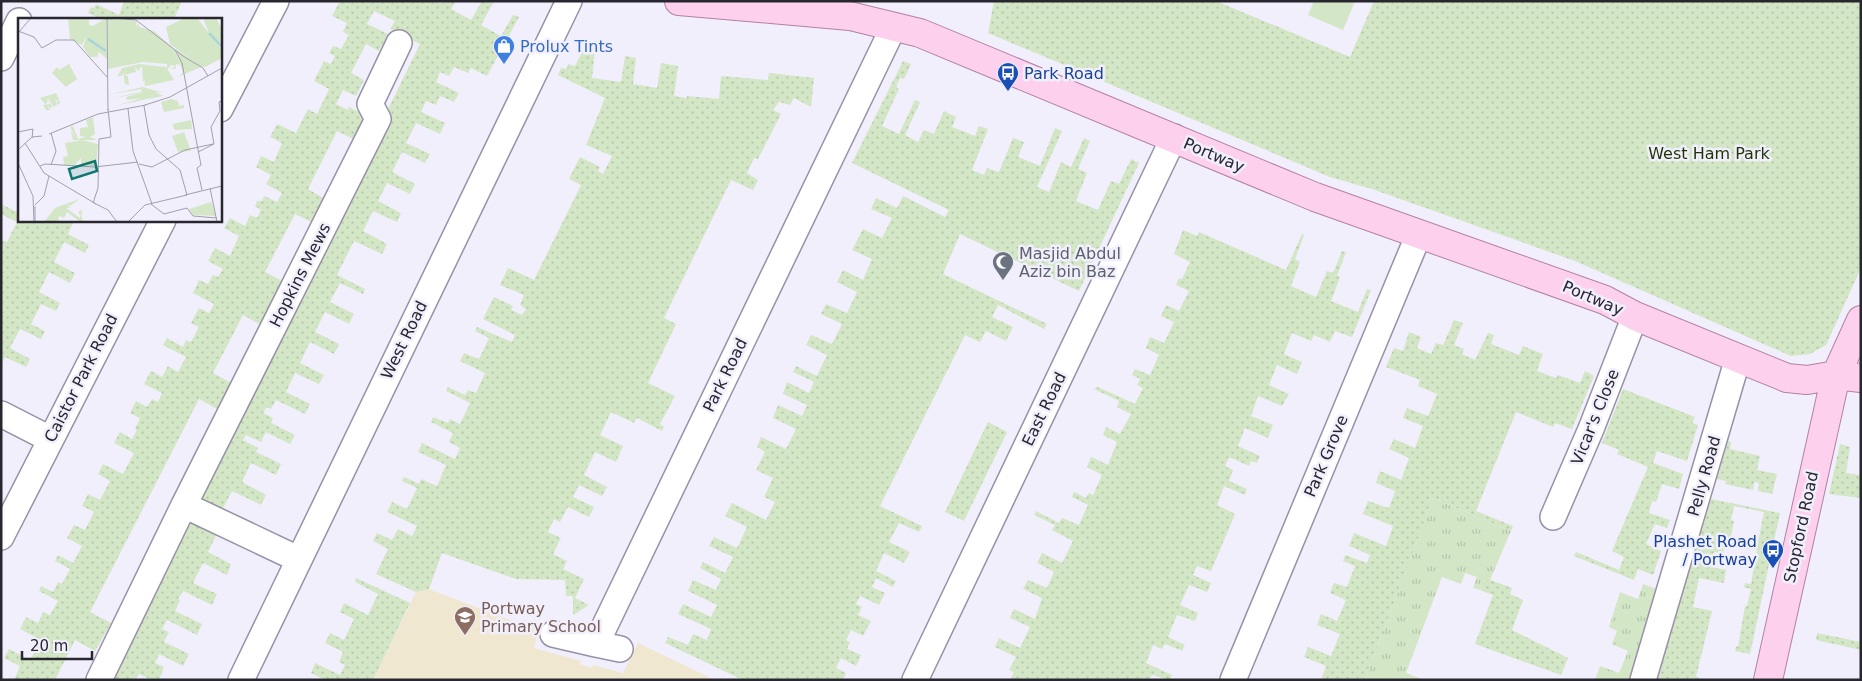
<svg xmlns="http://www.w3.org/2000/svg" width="1862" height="681" font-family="'DejaVu Sans',sans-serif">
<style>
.education{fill:#f0e7d1}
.grass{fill:url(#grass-tufts)}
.garden{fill:url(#garden-dots);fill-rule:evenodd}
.pitch{fill:#d3e6c6}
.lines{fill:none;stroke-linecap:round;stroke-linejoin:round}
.minor-casing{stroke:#9791a8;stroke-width:28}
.major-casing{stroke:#b281a4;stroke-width:30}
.minor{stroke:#fff;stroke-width:25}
.major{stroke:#fdd1ee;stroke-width:28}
.labels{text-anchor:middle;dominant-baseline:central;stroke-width:5;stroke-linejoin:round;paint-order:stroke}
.shop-label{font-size:16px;fill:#366cbe;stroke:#f2effd;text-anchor:start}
.transit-label{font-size:16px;fill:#164399;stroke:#f2effd;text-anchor:start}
.park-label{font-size:16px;fill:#1e3503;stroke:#f2effd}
.street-label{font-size:16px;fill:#28262f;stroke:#f2effd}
.worship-label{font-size:16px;fill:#5b616d;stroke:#f2effd;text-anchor:start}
.education-label{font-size:16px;fill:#785e54;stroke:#f2effd;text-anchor:start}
.inset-river{fill:none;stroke:#a7d4dd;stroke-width:2.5}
.inset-road{fill:none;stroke:#a19fab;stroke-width:1}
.view{fill:#0f766e;fill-opacity:0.15;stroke:#0f766e;stroke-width:2.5}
.inset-edge{fill:none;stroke:#28262f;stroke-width:2.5}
</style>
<defs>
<pattern id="grass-tufts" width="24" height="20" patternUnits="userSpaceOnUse" patternTransform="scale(1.25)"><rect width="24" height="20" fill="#d3e6c6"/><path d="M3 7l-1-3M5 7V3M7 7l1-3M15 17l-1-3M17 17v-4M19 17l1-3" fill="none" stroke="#b5c5aa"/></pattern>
<pattern id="garden-dots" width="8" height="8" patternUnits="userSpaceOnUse" patternTransform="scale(1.25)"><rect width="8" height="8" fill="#d3e6c6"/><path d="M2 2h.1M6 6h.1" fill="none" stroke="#b5c5aa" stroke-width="1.8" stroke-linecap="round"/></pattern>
</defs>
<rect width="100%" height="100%" fill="#f2effd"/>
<path class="education" d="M429 589 518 623 539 628 534 648 581 661 580 664 592 668 593 665 623 673 638 643 715 680H373L416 592Z"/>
<path class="grass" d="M1433 498 1511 531 1490 580 1484 579 1480 590 1473 588 1477 577 1465 573 1461 584 1442 577 1406 673 1425 680H1365Z
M1643 584 1659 590 1631 680H1595L1600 666 1619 673 1628 651 1612 644 1617 631 1609 627 1620 592 1638 599Z"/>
<path class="garden" d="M124 1H182L174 19H101L88 13 91 7 94 8 96 4 119 15Z
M340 1H436L440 3 456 1 451 9 471 20 482 1 493 3 481 25 501 36 513 15 519 17 487 76 471 68 468 73 454 67 449 76 440 72 436 82 459 93 454 102 440 96 436 105 426 101 421 112 445 123 440 134 416 123 406 143 430 154 425 163 402 152 392 172 415 184 410 194 387 183 378 201 401 213 397 222 373 211 363 231 387 244 382 254 354 241 337 275 365 289 363 294 340 283 330 302 354 314 349 324 325 312 315 332 339 344 334 354 310 342 300 363 324 375 319 384 295 373 286 392 310 404 305 414 276 400 271 409 267 407 263 413 273 418 271 423 295 435 290 444 266 432 261 442 246 435 243 440 258 448 256 452 281 464 276 475 251 463 242 482 266 495 261 505 232 491 221 512 203 502 202 489 420 44 390 29 395 21 374 11 367 24 388 34 379 51 366 44 351 73 364 80 356 96 343 90 336 104 348 110 349 107 369 117 357 141 337 131 308 189 327 200 315 224 295 214 265 272 286 283 263 326 243 315 213 373 233 384 219 410 199 399 90 612 111 623 95 651 75 640 55 680H14L20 666 4 658 9 649 30 660 41 640 20 629 26 617 38 623 43 612 50 615 58 601 39 591 41 586 53 592 58 582 62 584 70 569 55 561 58 555 73 563 82 546 67 538 74 525 85 530 94 512 82 506 88 494 100 500 110 481 98 474 103 464 123 474 134 453 114 443 120 432 132 439 137 430 135 429 140 418 130 413 136 401 147 407 152 399 158 402 162 393 144 384 151 371 162 377 168 366 178 372 186 357 163 345 167 338 183 347 186 340 191 342 199 327 191 323 199 308 209 313 214 304 193 293 199 280 208 284 213 275 218 277 223 269 208 261 215 248 230 256 239 236 224 228 230 218 245 226 250 215 257 218 261 210 255 206 257 201H262L264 196 277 202 282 193 266 184 271 175 256 167 261 156 274 162 282 143 270 137 277 124 296 133 308 109 317 114 329 89 314 81 324 61 331 64 335 56 329 53 333 46 341 49 349 35 343 32 347 23 332 16Z
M994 1H1216L1350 57 1374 1H1861V268L1826 345 1810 354 1791 356 1575 261 1372 189 1330 177 988 33Z
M584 48 595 50 592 78 621 82 625 56 636 58 633 84 657 88 661 63 678 66 674 96 687 98V96L719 99 721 76 768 80 769 73 814 78 811 107 794 98 790 105 779 102 773 110 781 114 758 159 754 158 747 173 758 180 753 190 731 180 664 318 676 324 648 383 675 396 660 424 664 427 662 431 637 418 634 423 611 412 600 435 623 446 616 462 595 452 584 475 607 487 602 496 579 485 573 497 594 507 589 517 568 507 560 522 554 519 548 532 561 538 553 554 567 561 563 569 584 579 575 598 589 605 573 615V596H566L565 580 516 579 442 553 429 589 416 592 376 574 388 549 373 541 377 533 392 540 398 529 412 536 417 526 387 512 392 502 407 509 417 488 402 481 404 477 419 484 421 479 437 486 446 465 418 452 422 443 455 459 460 448 449 442 453 433 431 422 433 417 448 423 450 419 460 424 470 403 446 391 448 387 465 395 468 390 476 393 485 373 460 361 464 353 479 359 489 338 475 331 477 327 512 342 515 335 483 319 494 297 513 306 511 310 522 315 526 309 520 305 524 295 500 285 508 268 534 280 581 185 569 179 580 157 600 167 598 171 603 174 612 156 586 145 605 98 558 75 561 68 567 69 568 64 575 66Z
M903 61 911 64 904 79 900 78 896 87 899 89 882 126 899 134 915 100 920 102 905 135 918 142 924 130 934 134 944 111 956 117 952 127 975 136 979 126 988 129 972 170 984 175 987 168 999 172 1013 138 1024 142 1018 157 1040 166 1055 128 1062 131 1037 187 1049 192 1061 162 1071 167 1084 138 1090 141 1078 169 1087 173 1076 201 1098 210 1111 181 1119 184 1131 159 1139 163 1079 291 960 234 943 274 1047 324 1044 329 998 305 992 317 1013 327 1006 341 986 331 980 342 965 335 880 506 922 526 919 532 899 523 889 542 910 552 904 563 884 553 876 571 896 581 893 587 876 578 872 587 885 593 879 605 860 596 856 604 862 607 858 615 871 621 863 636 851 630 846 640 850 642 847 649 861 655 856 666 841 658 836 668 846 673 843 680H743L665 643 668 637 688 645 693 634 707 640 711 629 678 614 683 604 711 617 717 605 688 591 693 580 716 590 721 579 700 568 703 562 725 573 733 557 709 546 714 537 737 548 747 527 725 516 732 503 766 520 775 502 764 497 773 478 756 470 765 452 757 447 761 437 786 449 796 429 773 418 778 405 802 416 807 405 783 394 787 382 809 393 814 382 793 372 796 366 817 376 827 355 806 345 811 335 832 344 842 324 821 314 826 304 847 313 857 292 837 282 843 270 863 280 872 259 852 250 863 229 882 238 892 218 871 209 876 198 897 208 903 196 945 217 949 210 852 163Z
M1 204 19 213V220H67L73 223 68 234 89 245 85 253 64 242 54 262 75 273 70 283 49 272 39 292 60 303 56 311 41 304 31 324 45 331 41 339 20 329 10 348 30 359 26 367 5 357 1 364V240L7 242 17 222 1 214Z
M1183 230 1197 236 1199 232 1286 270 1302 234 1304 235 1295 259 1300 262 1291 286 1316 297 1327 271 1333 273 1342 251 1346 252 1337 276 1340 277 1331 301 1358 312 1367 289 1371 290 1352 337 1335 331 1330 342 1314 335 1311 341 1292 333 1284 354 1302 362 1297 374 1277 365 1269 385 1289 394 1282 406 1258 396 1251 416 1273 425 1268 438 1245 428 1238 446 1260 456 1257 463 1251 461 1249 466 1229 457 1225 466 1233 470 1229 481 1247 489 1245 495 1224 486 1217 505 1235 514 1211 571 1197 566 1193 575 1211 583 1207 592 1189 585 1180 605 1198 613 1195 621 1177 615 1168 637 1185 645 1182 651 1165 644 1162 649 1153 645 1146 663 1172 675 1170 680 1152 675 1149 680H1010L1014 672 1009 670 1016 657 995 647 999 638 1020 648 1030 627 1010 618 1014 609 1035 619 1042 598 1023 589 1028 580 1047 588 1054 572 1037 563 1042 553 1062 563 1073 541 1052 530 1055 525 1034 515 1036 511 1059 523 1062 518 1079 525 1088 505 1072 497 1074 492 1086 498 1089 493 1093 495 1102 475 1087 467 1091 457 1108 465 1117 442 1103 435 1106 427 1120 434 1131 414 1117 407 1119 401 1094 389 1098 387 1135 404 1143 388 1137 385 1140 379 1132 375 1135 369 1150 375 1159 355 1146 348 1150 337 1164 343 1174 322 1161 316 1166 305 1179 311 1189 291 1176 285 1179 278 1182 279 1190 262 1174 254Z
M1454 320 1463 323 1454 345 1464 349 1462 354 1475 360 1488 333 1494 335 1491 344 1519 355 1523 346 1543 354 1537 371 1556 378 1558 375 1580 383 1585 371 1594 376 1572 429 1555 423 1553 427 1516 412 1476 511 1513 526 1511 531 1433 498 1365 680H1321L1326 666 1304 657 1308 647 1331 656 1340 634 1317 625 1321 614 1337 621 1346 600 1330 593 1334 583 1347 587 1355 566 1343 561 1345 555 1367 563 1370 555 1349 546 1354 533 1386 546 1393 526 1363 514 1368 501 1389 508 1395 491 1376 483 1380 471 1401 480 1409 458 1389 449 1394 439 1415 448 1423 426 1403 418 1407 408 1428 416 1437 394 1418 386 1420 380 1386 367 1394 348 1403 351 1409 332 1421 337 1417 348 1431 354 1436 343 1443 345Z
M1623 389 1695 417 1692 423 1698 425 1687 461 1657 451 1653 463 1683 474 1679 489 1662 484 1656 502 1652 501 1649 513 1670 520 1667 528 1655 524 1646 544 1661 551 1653 575 1638 569 1634 580 1574 556 1576 552 1619 570 1624 557 1612 551 1648 467 1617 454 1619 450 1602 443Z
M988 422 1007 432 964 521 945 512Z
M1728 441 1731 442 1730 449 1760 456 1757 470 1777 474 1772 494 1758 491 1759 483 1754 482 1753 490 1725 484 1726 481 1717 479Z
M1840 444 1850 447 1846 473 1861 475V498L1829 494Z
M1711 499 1780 513 1750 654 1735 651 1736 646 1738 647 1745 606H1747L1751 589 1744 587 1745 583 1751 584 1757 550 1725 546 1723 553 1714 552 1711 567 1726 570 1724 583 1699 578 1693 607 1712 611 1696 677 1705 680H1656ZM1734 506 1764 512 1757 547 1730 541 1734 521 1731 520Z
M190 520 217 534 208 552 231 564 227 575 203 563 193 583 217 594 212 605 183 591 178 599 180 600 175 611 202 624 197 635 167 620 162 629 169 632 164 642 189 654 183 666 159 654 155 663 164 667 159 680H152L139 674 135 680H111Z
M356 578 410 603 373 680H325L311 673 315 663 340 675 345 665 339 662 343 652 325 643 330 633 344 640 354 619 340 612 344 603 368 615 378 594 355 582Z
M1485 578 1512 588 1510 594 1523 600 1512 630 1568 658 1561 675 1475 644 1493 595 1480 590Z
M1817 633 1861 642V650L1816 640Z"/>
<path class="pitch" d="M1314 1H1355L1343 30 1308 15Z"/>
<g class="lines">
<g class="minor-casing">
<path id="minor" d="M1 58 19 21
M220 109 276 1
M1 414 50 439
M1553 517 1591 429 1635 316
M1 537 163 220
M298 559 184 505 378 119 370 104 399 43
M553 634 596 644 894 26
M596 644 620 649
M99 680 184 505
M241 680 569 1
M915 680 1174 137
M1233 680 1419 234
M1643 680 1738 358"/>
</g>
<g class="major-casing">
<path id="major" d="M679 1 850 16 920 33 1315 197 1605 300 1635 316 1787 378 1807 380 1836 375 1861 378
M1768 680 1836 375 1861 320"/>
</g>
<use href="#minor" class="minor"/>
<use href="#major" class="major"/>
</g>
<defs>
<g id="shop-pin" transform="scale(1.125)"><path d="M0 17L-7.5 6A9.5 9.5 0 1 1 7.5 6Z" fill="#3f7fe0" stroke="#f2effd"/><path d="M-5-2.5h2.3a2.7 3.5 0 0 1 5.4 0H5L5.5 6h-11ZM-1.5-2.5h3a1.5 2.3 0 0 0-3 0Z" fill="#fff"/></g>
<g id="bus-pin" transform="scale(1.125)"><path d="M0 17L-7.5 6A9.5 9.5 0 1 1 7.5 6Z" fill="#1a4fb4" stroke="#f2effd"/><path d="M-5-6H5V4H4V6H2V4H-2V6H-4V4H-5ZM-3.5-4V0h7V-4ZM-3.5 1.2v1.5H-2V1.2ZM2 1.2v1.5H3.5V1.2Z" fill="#fff"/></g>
<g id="mosque-pin" transform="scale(1.125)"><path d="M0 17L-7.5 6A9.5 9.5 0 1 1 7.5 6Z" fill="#6b7280" stroke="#f2effd"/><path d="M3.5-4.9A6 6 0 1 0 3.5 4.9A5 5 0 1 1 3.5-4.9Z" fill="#fff"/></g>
<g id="school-pin" transform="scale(1.125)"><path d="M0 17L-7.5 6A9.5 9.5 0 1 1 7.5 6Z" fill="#8d6e63" stroke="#f2effd"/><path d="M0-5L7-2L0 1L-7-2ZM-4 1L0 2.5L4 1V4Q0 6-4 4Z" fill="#fff"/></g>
</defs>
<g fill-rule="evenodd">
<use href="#shop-pin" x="504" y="46"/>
<use href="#bus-pin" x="1008" y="73"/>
<use href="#mosque-pin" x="1003" y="262"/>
<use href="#bus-pin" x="1773" y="550"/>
<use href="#school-pin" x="465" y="617"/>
</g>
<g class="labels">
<g class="shop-label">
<text x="520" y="46">Prolux Tints</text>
</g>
<g class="transit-label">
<text x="1024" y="73">Park Road</text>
<text x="1757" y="541" text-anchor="end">Plashet Road<tspan x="1757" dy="18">/ Portway</tspan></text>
</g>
<g class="park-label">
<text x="1709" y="153">West Ham Park</text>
</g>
<g class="street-label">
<text transform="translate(1214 155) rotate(23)">Portway</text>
<text transform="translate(300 275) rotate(-63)">Hopkins Mews</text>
<text transform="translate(1593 298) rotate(23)">Portway</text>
<text transform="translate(404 340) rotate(-64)">West Road</text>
<text transform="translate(725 375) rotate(-64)">Park Road</text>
<text transform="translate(81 378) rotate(-63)">Caistor Park Road</text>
<text transform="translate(1044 409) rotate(-64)">East Road</text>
<text transform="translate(1595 417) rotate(-68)">Vicar's Close</text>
<text transform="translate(1326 456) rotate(-67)">Park Grove</text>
<text transform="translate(1704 476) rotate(-74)">Pelly Road</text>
<text transform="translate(1801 527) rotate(-78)">Stopford Road</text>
</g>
<g class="worship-label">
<text x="1019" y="253">Masjid Abdul<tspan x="1019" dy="18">Aziz bin Baz</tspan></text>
</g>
<g class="education-label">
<text x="481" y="608">Portway<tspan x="481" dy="18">Primary School</tspan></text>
</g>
</g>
<g transform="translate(18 18)">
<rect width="204" height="204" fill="#f2effd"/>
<path d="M50 0H71V7L75 8 88 0 89 41 81 34 79 39H72L65 29 69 16 64 27 52 21ZM89 0 119 3 118 9 121 5V9L136 13 156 31 163 47 158 46V50L156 51H153L158 48 153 47 149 52V46L125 44 90 51ZM185 0H198L204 11V29L192 18ZM158 31 183 49 160 59 165 55ZM166 114 173 133 160 134 154 118ZM64 122 80 126 78 148 63 147V140L56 148 46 147 45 139 50 138 47 125ZM61 181 52 188 49 186 52 190H48L62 200 64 195 62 197 60 194 64 192V202L69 204H62L49 194 46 200 41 198 40 204H26L37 190ZM193 184 198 198 175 197 171 191Z" fill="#d3e6c6"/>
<path d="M85 5 86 15 82 22 70 20 71 15Z" fill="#d3e6c6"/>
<path d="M167 0H179L204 32V40L187 49 182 48 152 26 148 9ZM51 46 59 61 48 69 34 55 39 49 41 52ZM125 47 148 49 156 62 127 68ZM153 81 160 83 161 88 166 87V90L146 94 143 84ZM173 102 174 111 157 112 154 106Z" fill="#d3e6c6"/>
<path d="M122 46 148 49 126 47 127 55 126 63 125 64 124 48 120 53 117 48 118 54 106 57 110 58 111 67 107 66 105 52V57L99 59 104 50ZM125 69 146 75 137 74 145 78 100 87 124 80 109 82 108 79 124 75 90 81 123 74 124 71 89 77ZM38 75 42 84 41 87 38 84 41 83 37 81 39 87 35 89 31 79 34 91 29 88 32 92H28L25 87 32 86 30 80 29 85 27 86 22 80ZM75 99 77 116 72 119 79 122H55L53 113 58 120 52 109 55 108 60 121 68 119 62 118V110L70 109 68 102Z" fill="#d3e6c6"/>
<path class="inset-river" d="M191 15 204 29M70 21 88 33"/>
<path class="inset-road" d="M89 0 90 92M95 0 118 2 165 38 185 50 190 58M0 13 16 19 24 30M0 15 13 0M24 30 38 22H56L89 59M157 32 164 45 178 121 183 147 179 150 184 172M127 87 152 79 204 50M126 88 131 117 138 131 162 152 169 177M110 91 115 133 134 186M0 114 15 111 14 120M33 115 38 133 33 147M31 116 80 96 128 87M7 125 26 155 78 186M0 132 14 119 24 118M180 134 196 126 193 109 202 93 201 84 204 83M0 145 15 178 16 204M121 146 134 149 167 132 195 126M22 148 27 146 77 149 120 144M192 170 199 204M167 177 204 168M75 185 80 170 81 121 93 119 90 91M76 185 90 192 99 204M133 186 146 196 169 190 175 198 199 200M17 187 26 178 31 158M17 188V204M110 204 127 187 169 177"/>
<path class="view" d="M77 143 79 153 54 161 51 151Z"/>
<rect width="204" height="204" class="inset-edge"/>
</g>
<rect width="1862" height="681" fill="none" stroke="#28262f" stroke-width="5"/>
<path d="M22 651v8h70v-8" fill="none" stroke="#28262f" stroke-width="2.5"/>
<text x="30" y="651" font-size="15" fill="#28262f" stroke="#f2effd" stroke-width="4" paint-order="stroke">20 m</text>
</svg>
